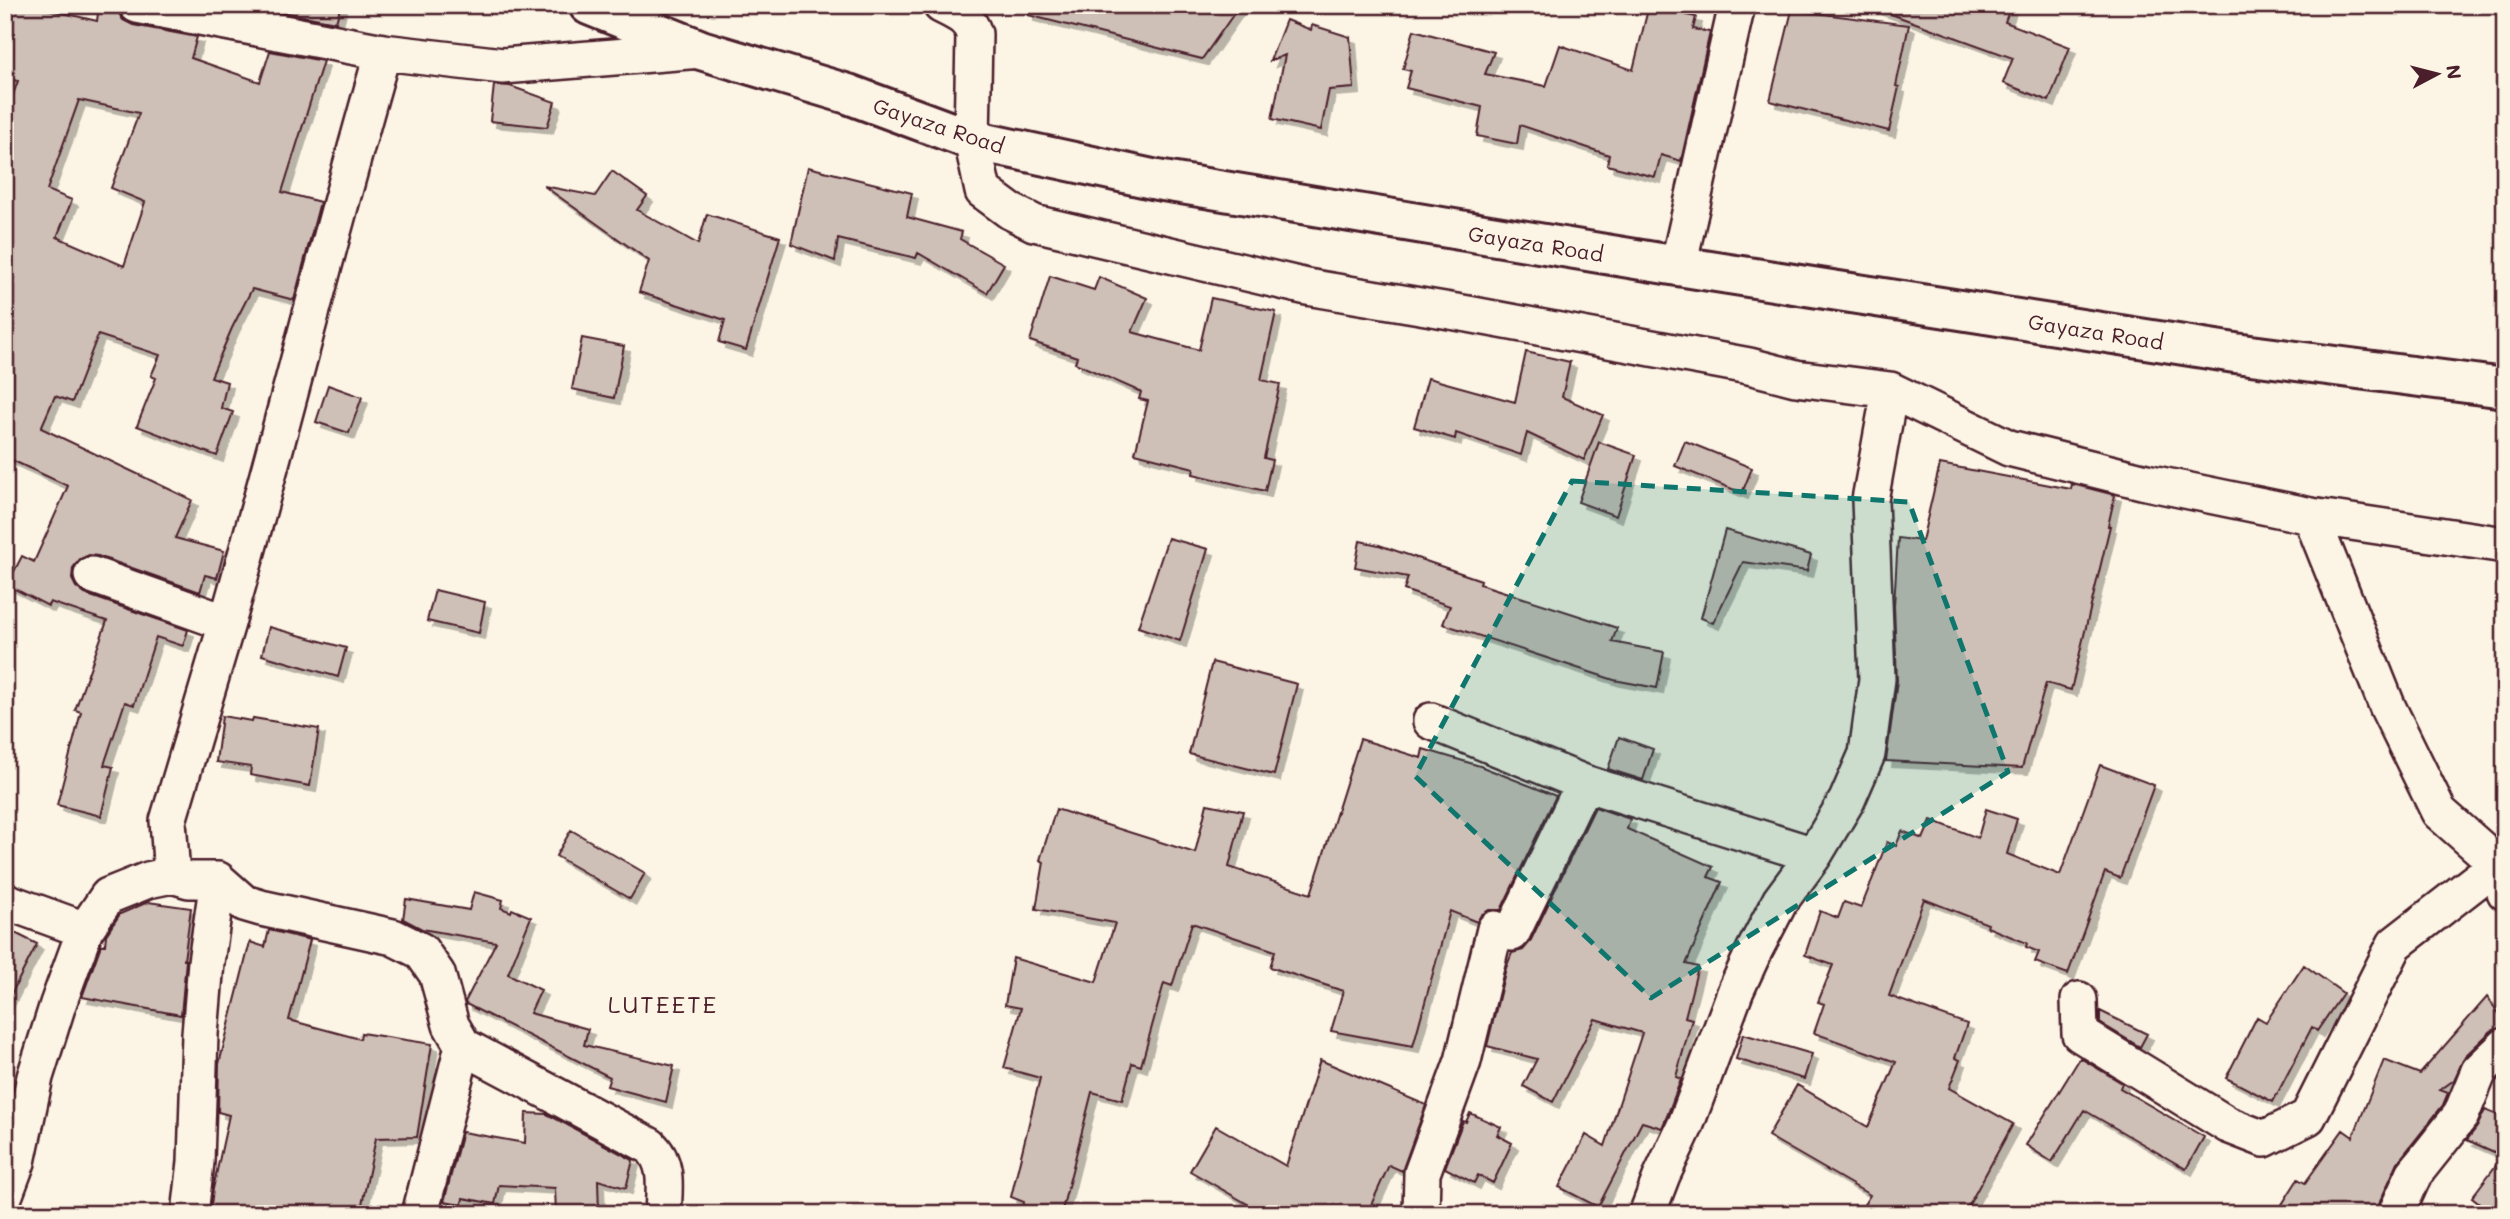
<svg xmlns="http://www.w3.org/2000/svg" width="2510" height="1219" font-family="Mali,sans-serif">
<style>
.building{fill:#cfc0b7;stroke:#4a1f2b;stroke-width:2;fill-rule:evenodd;filter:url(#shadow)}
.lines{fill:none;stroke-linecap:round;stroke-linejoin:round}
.street-casing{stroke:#4a1f2b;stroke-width:40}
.primary-casing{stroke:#4a1f2b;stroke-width:44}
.street{stroke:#fcf5e5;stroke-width:35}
.primary{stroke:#fcf5e5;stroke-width:38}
.marked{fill:#0f766e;fill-opacity:0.2;stroke:#0f766e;stroke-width:5;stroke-dasharray:14 9;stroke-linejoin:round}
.labels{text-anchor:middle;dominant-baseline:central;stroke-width:5;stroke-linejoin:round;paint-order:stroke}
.street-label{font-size:21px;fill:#4a1f2b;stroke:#fcf5e5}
.quarter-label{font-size:24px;letter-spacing:2px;fill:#4a1f2b;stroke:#fcf5e5}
</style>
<defs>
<filter id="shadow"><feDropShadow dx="6" dy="6" stdDeviation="0" flood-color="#0004"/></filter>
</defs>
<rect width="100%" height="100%" fill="#fcf5e5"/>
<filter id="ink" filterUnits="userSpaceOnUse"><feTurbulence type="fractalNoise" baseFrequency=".0143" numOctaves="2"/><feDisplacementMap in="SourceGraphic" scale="14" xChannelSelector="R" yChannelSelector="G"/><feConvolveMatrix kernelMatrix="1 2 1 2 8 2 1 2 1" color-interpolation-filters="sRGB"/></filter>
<g filter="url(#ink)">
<path class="building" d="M5 5H30L97 21 99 5H117L118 12 123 20 133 25 197 37 191 58 260 82 270 51 323 61 282 192 320 202 294 300 252 289 232 328 211 377 227 382 221 408 233 412 217 456 137 426 156 378 151 376 160 355 98 335 72 402 55 396 41 428 192 500 175 538 224 551 217 578 205 575 200 592 98 556 89 555 80 559 73 568 72 579 76 587 85 594 188 630 183 646 156 637 134 705 125 702 104 765 113 767 101 816 57 805 81 712 75 710 107 621 50 602 48 606 7 585 22 556 34 562 68 486 5 457V147L14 124 5 121V116L18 81 7 79 13 48 5 47ZM79 100 139 113 111 188 145 202 124 266 57 237 72 200 47 190Z
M284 5H341L336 22 282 12Z
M1029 5H1240L1202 59 1028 15Z
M1649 5H1689L1686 15 1696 17 1693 29 1710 32 1681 161 1661 155 1655 177 1607 165 1609 155 1520 125 1517 144 1477 136 1482 107 1406 88 1411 71 1403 69 1414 30 1494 52 1485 74 1546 86 1560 45 1633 70Z
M1878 5H2011L2005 22 2070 47 2049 101 2003 83 2013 58 1877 9Z
M1792 10 1909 25 1896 86 1899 87 1889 131 1770 101Z
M1286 20 1311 30 1312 25 1350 37 1354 88 1329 90 1321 130 1272 119 1285 55 1270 61Z
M494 85 510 86 555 102 547 127 490 121Z
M808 167 912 193 907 217 962 232 960 239 1004 264 987 293 918 253 916 258 838 239 835 261 791 244Z
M612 171 647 196 637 210 698 244 707 214 780 237 746 350 719 342 725 320 639 292 649 261 544 186 595 196Z
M1050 276 1094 290 1099 277 1147 298 1132 332 1199 350 1211 298 1276 312 1261 380 1280 384 1264 458 1272 460 1265 491 1193 474 1194 468 1135 453 1148 401 1139 399 1141 392 1075 363 1077 357 1030 341Z
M582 338 624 346 614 398 572 389Z
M1526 352 1570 362 1562 397 1603 415 1584 460 1527 433 1521 455 1456 433 1455 439 1414 427 1428 378 1515 402Z
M328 385 362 397 349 433 316 422Z
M1685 441 1752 468 1742 493 1675 466Z
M1599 442 1636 455 1616 516 1578 502Z
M1940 464 2071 489 2072 484 2115 495 2108 526H2110L2071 690 2046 683 2022 768 1886 761 1897 681 1894 606 1898 538 1922 541Z
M1725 530 1811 555 1807 571 1743 562 1713 623 1701 618Z
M1168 538 1208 549 1180 641 1138 627Z
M1360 541 1379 545 1481 580 1480 584 1617 628 1612 642 1664 652 1657 688 1614 680 1443 624 1450 606 1404 590 1408 577 1355 567Z
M435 590 485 602 479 633 427 621Z
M269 627 346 648 338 677 262 655Z
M1212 662 1297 684 1274 775 1189 754Z
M222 716 252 721 253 718 319 729 310 786 250 775 251 767 216 762Z
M1619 737 1653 749 1643 780 1608 769Z
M1360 739 1421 758 1423 749 1480 766 1556 796 1501 910H1489L1481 915 1477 922 1450 911 1413 1046 1331 1031 1343 991 1270 967 1275 951 1192 923 1172 986 1164 983 1141 1066 1132 1063 1122 1100 1092 1092 1061 1214H1021L1024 1202 1011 1197 1040 1078 1004 1068 1021 1008 1005 1005 1013 958 1096 982 1115 923 1036 909 1044 862 1040 860 1056 809 1195 853 1207 804 1243 811 1229 867 1311 894Z
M2100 765 2154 785 2120 878 2105 872 2068 974 2035 962 2039 952 2026 947 2027 943 1987 927 1988 924 1924 899 1889 996 1967 1024 1955 1058 1960 1060 1949 1088 2013 1124 1964 1214H1858L1870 1195 1768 1136 1797 1085 1868 1127 1896 1062 1814 1033 1824 1004 1818 1002 1833 965 1805 955 1820 911 1838 918 1844 902 1861 908 1887 842 1896 846 1902 831 1923 839 1931 820 1978 838 1986 809 2017 819 2007 854 2060 875Z
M1595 807 1630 819 1627 829 1713 867 1708 877 1722 882 1686 964 1698 967 1685 1017 1692 1019 1676 1077 1681 1079 1667 1116 1662 1128 1642 1122 1598 1207 1559 1187 1586 1135 1605 1146 1642 1033 1595 1019 1553 1102 1523 1086 1537 1059 1487 1046 1506 968 1512 953 1523 950 1530 942Z
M571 830 645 873 630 899 556 856Z
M474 892 503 900 501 908 511 912 512 909 531 917 508 974 541 990 530 1013 588 1029 584 1045 674 1066 666 1102 607 1086 610 1077 466 1004 465 1002 496 942 422 929 403 919 406 899 469 910Z
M148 902 191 908 184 960H186L181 1015 82 997 101 945H105L106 935 120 914Z
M5 928 37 944 5 1006Z
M269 930 310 940 289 1020 360 1039 361 1033 432 1044 417 1137 376 1138 360 1214H210L213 1189 229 1115 218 1112 219 1064 250 942 265 947Z
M2304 965 2343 993 2317 1031 2312 1027 2273 1102 2226 1078 2257 1017 2266 1022Z
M2487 997 2505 1022V1026L2491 1031 2465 1056 2454 1080 2440 1090 2448 1093 2443 1105 2398 1162 2378 1206 2376 1214H2276L2298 1179 2305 1183 2343 1130 2353 1137 2384 1060 2420 1074Z
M2100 1011 2147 1034 2140 1047 2100 1023Z
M1743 1034 1812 1054 1804 1079 1736 1059Z
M2080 1058 2122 1083 2120 1088 2204 1137 2186 1169 2084 1110 2052 1162 2026 1145Z
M1320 1060 1426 1105 1402 1171 1389 1165 1367 1214H1265L1190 1171 1216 1126 1286 1166Z
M2485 1110 2505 1118V1214H2493L2472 1197 2503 1156 2467 1140 2477 1127Z
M526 1113 547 1114 633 1160 626 1188 598 1180 599 1214H556L555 1188 499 1185 495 1204 463 1198 462 1205 444 1202 462 1132 525 1143Z
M1470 1113 1501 1127 1497 1135 1512 1143 1493 1183 1478 1175 1474 1183 1445 1168 1463 1121 1466 1122Z"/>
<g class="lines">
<g class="street-casing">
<path id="street" d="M137 5 383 52 503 66 701 50
M941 5C956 13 969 17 974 34L972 140 983 191 1010 211 1034 223 1307 287 1468 314 1749 366 1796 378 1890 390 2009 448 2146 482 2311 516 2505 545
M1678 266 1737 5
M2311 516 2388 708 2439 812 2498 864 2505 892
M92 575 227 623 168 821 172 875
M227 623C281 434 328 242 383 52
M1431 721 1584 783 1814 855
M5 901 85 930
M1512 933 1584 783
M2079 1000 2080 1034 2228 1125 2264 1139 2308 1117 2395 944 2498 864
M5 1194 17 1162 35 1077 58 1004 85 930 108 896 148 880 172 875 189 880H218L244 903 261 908 393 937 421 951 437 974 451 1025 463 1046 650 1146C669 1164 664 1189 663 1214
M190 1214 196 1162 200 1034 206 962 218 880
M420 1214 463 1046
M1421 1214 1422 1173 1463 1061 1495 929
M1647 1214 1662 1175 1686 1124 1736 990 1755 949 1780 901 1814 855 1847 800 1867 754 1877 679 1870 500 1890 390
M2396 1214 2414 1174 2461 1115 2479 1071 2505 1046"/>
</g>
<g class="primary-casing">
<path id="primary" d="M589 5 701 50 848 94 972 140 1157 180 1678 266 2235 353 2505 388"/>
</g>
<use href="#street" class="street"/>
<use href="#primary" class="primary"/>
</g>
</g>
<path class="marked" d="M1572 481 1909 502 2008 772 1651 998 1415 776Z"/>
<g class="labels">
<g class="street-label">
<text transform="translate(939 125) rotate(18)">Gayaza Road</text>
<text transform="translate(1536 243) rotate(9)">Gayaza Road</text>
<text transform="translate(2096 331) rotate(9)">Gayaza Road</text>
</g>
<g class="quarter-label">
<text x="663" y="1003">LUTEETE</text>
</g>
</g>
<rect width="2510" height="1219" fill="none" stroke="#fcf5e5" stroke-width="28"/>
<rect x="14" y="14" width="2482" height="1191" fill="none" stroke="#4a1f2b" stroke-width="2.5" filter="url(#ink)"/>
<g transform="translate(2437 74) rotate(83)" stroke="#fcf5e5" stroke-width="5" paint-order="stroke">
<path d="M0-5L12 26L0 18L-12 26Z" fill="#4a1f2b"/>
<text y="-10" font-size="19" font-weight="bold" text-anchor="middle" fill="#4a1f2b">N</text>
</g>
</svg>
